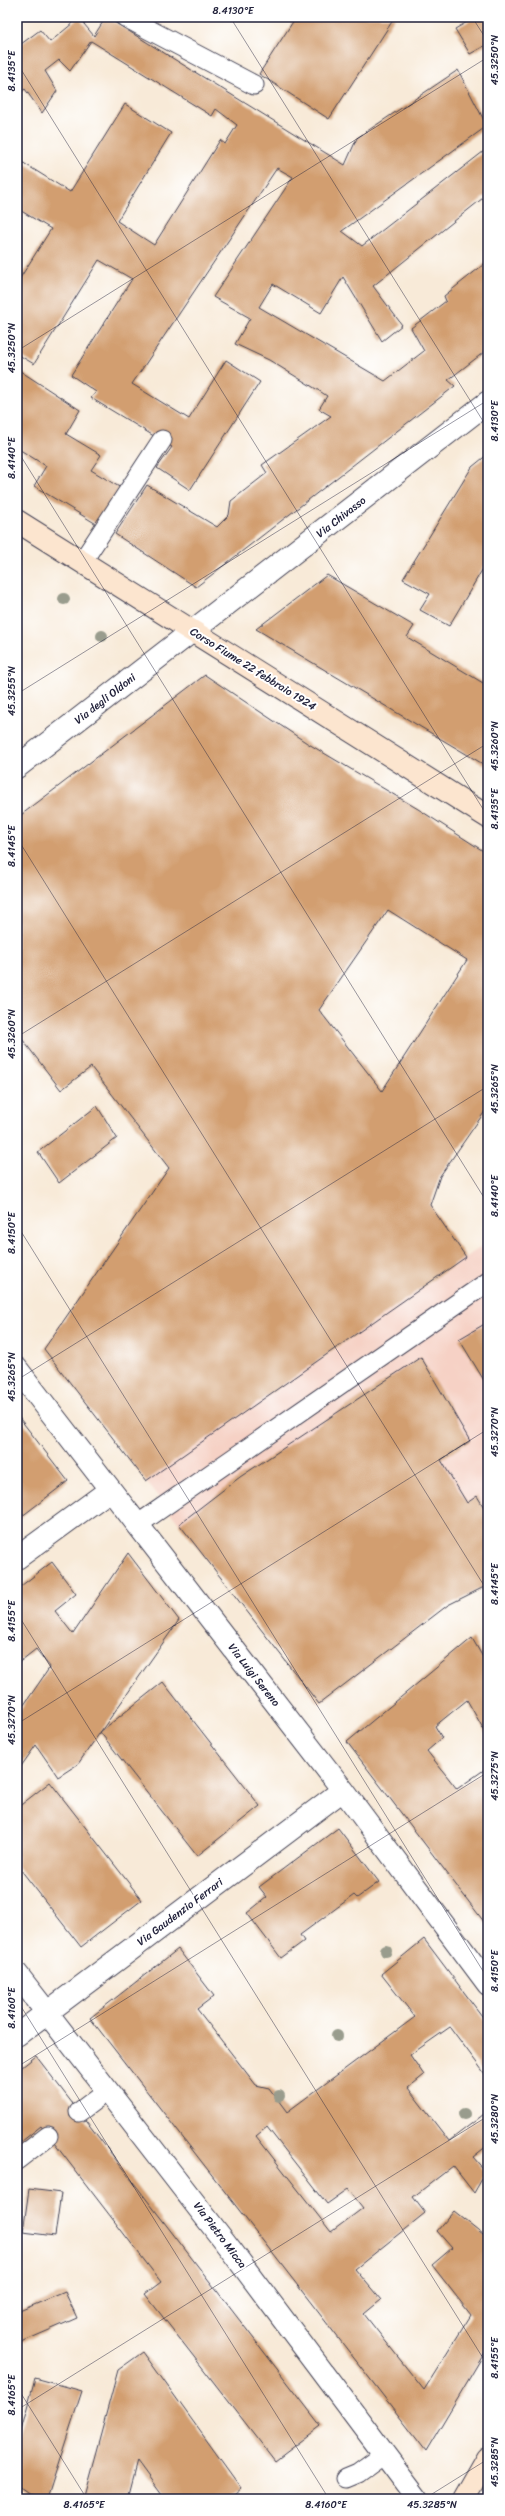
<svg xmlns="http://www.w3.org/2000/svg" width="505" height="2516" font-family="Sriracha,sans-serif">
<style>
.built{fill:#f6d1c5}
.building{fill:#d29e70;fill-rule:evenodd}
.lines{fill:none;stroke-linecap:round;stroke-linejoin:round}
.service-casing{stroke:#424053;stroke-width:21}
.minor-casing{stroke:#424053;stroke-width:24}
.secondary-casing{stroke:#424053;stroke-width:24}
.service{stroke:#fff;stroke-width:19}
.minor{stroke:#fff;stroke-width:22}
.secondary{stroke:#fce5cf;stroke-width:22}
.tree{fill:#999c8d}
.ticks{fill:none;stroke:#22223b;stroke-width:1;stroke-opacity:0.45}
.labels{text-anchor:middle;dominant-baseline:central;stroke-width:4;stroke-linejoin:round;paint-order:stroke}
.street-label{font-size:11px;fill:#22223b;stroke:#fff}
.neatline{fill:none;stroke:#22223b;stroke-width:1.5}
.ticks-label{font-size:10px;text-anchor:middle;fill:#22223b}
</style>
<rect width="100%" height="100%" fill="#fff"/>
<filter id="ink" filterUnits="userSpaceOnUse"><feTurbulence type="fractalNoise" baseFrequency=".025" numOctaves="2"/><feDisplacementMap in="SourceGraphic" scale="8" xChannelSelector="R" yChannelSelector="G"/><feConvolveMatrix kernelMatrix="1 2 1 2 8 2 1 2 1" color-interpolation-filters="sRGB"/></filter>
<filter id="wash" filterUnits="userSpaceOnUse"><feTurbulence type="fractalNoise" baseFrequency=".012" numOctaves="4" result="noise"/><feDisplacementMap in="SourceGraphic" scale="16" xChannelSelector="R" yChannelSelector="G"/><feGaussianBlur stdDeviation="0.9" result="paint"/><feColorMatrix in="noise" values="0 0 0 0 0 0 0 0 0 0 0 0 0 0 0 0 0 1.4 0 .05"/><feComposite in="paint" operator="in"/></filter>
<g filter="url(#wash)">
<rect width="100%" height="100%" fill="#f8ead8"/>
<path class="built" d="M488 1242V1585L448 1605 319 1704 146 1481Z"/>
<g id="blocks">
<path class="building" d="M106 17 345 165 357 138 458 70 487 126 342 231 362 246 488 148V194L373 286 402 325 382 341 343 277 321 313 273 284 259 307 385 381 424 351 411 328 446 301 444 296 488 261V349L448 380 455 386 196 587 115 534 147 485 217 527 229 515 231 501 267 473 262 465 331 416 319 409 327 396 321 392 269 360 235 344 250 318 213 297 293 177 277 168 132 384 189 419 226 360 260 382 190 490 157 468 172 447 91 398 96 392 71 375 132 279 99 260 34 364 17 354V283L51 229 18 209 17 210V159L70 192 125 104 171 133 117 221 154 245 220 140 225 144 237 125 216 109 212 116 91 41 70 71 59 60 45 71 57 91 42 113 25 89 17 95V47L40 30 50 42 79 18 94 36Z
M296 17H395L329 119 259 74Z
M476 17H488V44L470 54 455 29Z
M17 369 80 410 66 434 101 455 91 470 121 488 98 525 34 486 46 466 17 448Z
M488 454V560L449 626 420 610 430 594 403 579 472 467Z
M327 575 414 626 407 637 488 686V767L256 629Z
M205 675 307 743 418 809 488 854V1107L440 1176 430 1205 466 1257 146 1481 44 1349 169 1168 91 1067 61 1090 19 1035 17 1037V818ZM388 910 467 960 382 1091 319 1010Z
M97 1106 117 1138 59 1183 38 1152Z
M488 1322V1387L459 1339Z
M421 1357 470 1441 441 1460 467 1503 477 1496 488 1514V1585L448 1605 319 1704 179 1524 240 1477Z
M17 1415 68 1481 17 1520Z
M128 1553 179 1620 78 1764 58 1777 36 1745 17 1772V1715L50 1667 36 1649 17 1664V1589L52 1562 76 1594 55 1611 73 1634Z
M472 1638 488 1666V1737L467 1700 435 1726 442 1738 427 1751 457 1789 488 1767V1805L485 1807 488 1811V1927L347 1742Z
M163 1682 260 1806 197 1856 100 1732Z
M50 1782 142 1900 81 1947 17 1865V1808Z
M338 1828 379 1882 357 1898 354 1895 300 1935 304 1941 281 1958 247 1913 267 1897 259 1887Z
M424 1939 488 2024V2078L450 2027 410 2055 424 2075 408 2088 449 2141 488 2111V2145L473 2157 486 2172 474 2193 453 2166 413 2197 425 2213 355 2269 381 2300 364 2314 424 2390 471 2315 432 2265 452 2248 437 2231 454 2211 488 2238V2347L426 2451 90 2018 178 1949 214 1996 197 2009 256 2085 269 2088 287 2112 415 2017 381 1974ZM267 2127 327 2204 348 2189 363 2208 331 2232 256 2136Z
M36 2056 321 2426 275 2461 145 2294 161 2282 41 2126 17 2145V2071Z
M29 2189 61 2193 55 2236 23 2232Z
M65 2292 77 2318 17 2344V2312Z
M143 2352 241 2488 228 2499H165L137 2461 127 2499H83L118 2370Z
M35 2378 82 2391 47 2499H37L17 2485V2445Z"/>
</g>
</g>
<g filter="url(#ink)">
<use href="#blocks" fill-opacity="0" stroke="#424053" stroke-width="1"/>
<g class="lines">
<g class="service-casing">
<path id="service" d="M125 17 254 85
M82 562 162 440
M137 1525 488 1282
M79 2112 108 2090
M17 2160 48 2136
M346 2478 358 2473 384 2454"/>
</g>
<g class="minor-casing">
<path id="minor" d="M17 767 488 402
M17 1369 343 1790 488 1984
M17 1558 110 1490
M17 1974 231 2250 418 2499
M17 2035 343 1790"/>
</g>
<g class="secondary-casing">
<path id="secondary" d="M17 521 488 817
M464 2499 488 2457"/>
</g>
<use href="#service" class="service"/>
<use href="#minor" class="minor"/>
<use href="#secondary" class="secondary"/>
</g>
<g class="tree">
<circle cx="64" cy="599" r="6"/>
<circle cx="102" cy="636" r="6"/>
<circle cx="386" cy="1951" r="6"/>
<circle cx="337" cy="2036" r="6"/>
<circle cx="279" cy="2096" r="6"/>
<circle cx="464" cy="2114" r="6"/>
</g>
</g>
<path class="ticks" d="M230 17 488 429M472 17 488 42M17 63 488 817M17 351 488 57M17 450 488 1204M17 694 488 400M17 838 488 1592M17 1037 488 743M17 1225 488 1979M17 1380 488 1086M17 1613 488 2366M17 1724 488 1429M17 2000 329 2499M17 2067 488 1772M17 2387 87 2499M17 2410 488 2116M424 2499 488 2459"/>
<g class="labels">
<g class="street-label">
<text transform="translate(341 517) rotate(-38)">Via Chivasso</text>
<text transform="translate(253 669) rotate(32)">Corso Fiume 22 febbraio 1924</text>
<text transform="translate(105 699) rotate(-38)">Via degli Oldoni</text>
<text transform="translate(254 1675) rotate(52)">Via Luigi Sereno</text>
<text transform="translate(180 1912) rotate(-37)">Via Gaudenzio Ferrari</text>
<text transform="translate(220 2235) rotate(53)">Via Pietro Micca</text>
</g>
</g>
<rect width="505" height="2516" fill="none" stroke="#fff" stroke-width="44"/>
<rect x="22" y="22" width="461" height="2472" class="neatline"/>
<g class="ticks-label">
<text x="233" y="14">8.4130°E</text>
<text transform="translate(494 60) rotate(-90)" y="4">45.3250°N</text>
<text transform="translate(11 71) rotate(-90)" y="4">8.4135°E</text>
<text transform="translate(11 348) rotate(-90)" y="4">45.3250°N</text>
<text transform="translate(494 421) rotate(-90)" y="4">8.4130°E</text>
<text transform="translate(11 458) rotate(-90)" y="4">8.4140°E</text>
<text transform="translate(11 691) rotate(-90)" y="4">45.3255°N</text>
<text transform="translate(494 746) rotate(-90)" y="4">45.3260°N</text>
<text transform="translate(494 809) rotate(-90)" y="4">8.4135°E</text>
<text transform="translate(11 846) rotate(-90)" y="4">8.4145°E</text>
<text transform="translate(11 1034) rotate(-90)" y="4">45.3260°N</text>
<text transform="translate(494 1089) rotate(-90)" y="4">45.3265°N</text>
<text transform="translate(494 1196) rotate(-90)" y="4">8.4140°E</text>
<text transform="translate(11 1233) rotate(-90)" y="4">8.4150°E</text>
<text transform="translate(11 1377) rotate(-90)" y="4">45.3265°N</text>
<text transform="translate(494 1432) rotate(-90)" y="4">45.3270°N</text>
<text transform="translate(494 1584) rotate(-90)" y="4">8.4145°E</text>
<text transform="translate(11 1621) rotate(-90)" y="4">8.4155°E</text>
<text transform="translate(11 1720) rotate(-90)" y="4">45.3270°N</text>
<text transform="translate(494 1776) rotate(-90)" y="4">45.3275°N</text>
<text transform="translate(494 1971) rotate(-90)" y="4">8.4150°E</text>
<text transform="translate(11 2008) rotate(-90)" y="4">8.4160°E</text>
<text transform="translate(494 2119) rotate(-90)" y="4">45.3280°N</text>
<text transform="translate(494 2358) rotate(-90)" y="4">8.4155°E</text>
<text transform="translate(11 2395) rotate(-90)" y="4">8.4165°E</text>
<text transform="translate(494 2462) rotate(-90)" y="4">45.3285°N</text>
<text x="84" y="2508">8.4165°E</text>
<text x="326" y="2508">8.4160°E</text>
<text x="432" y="2508">45.3285°N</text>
</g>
</svg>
